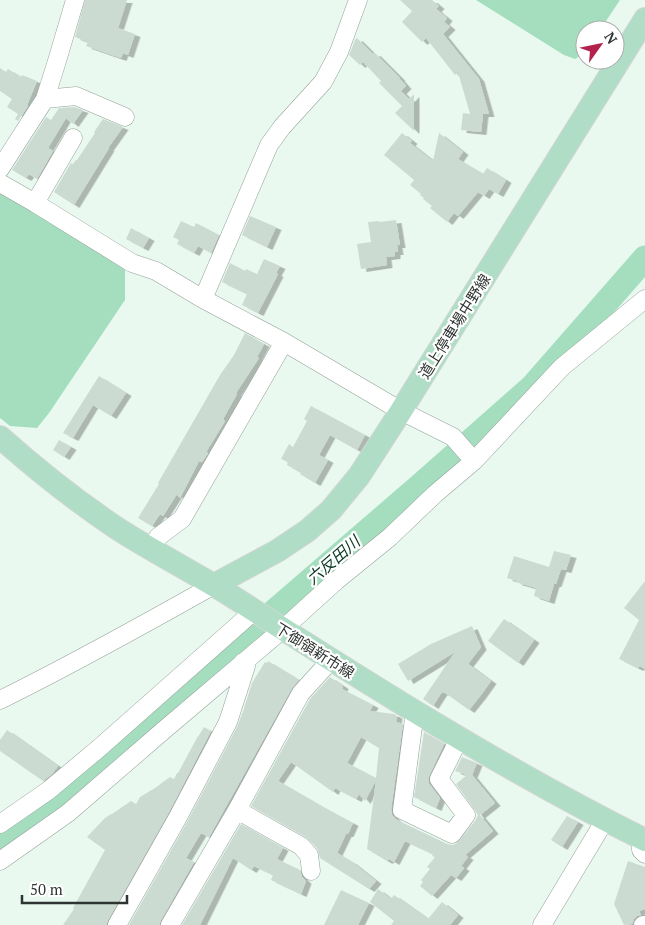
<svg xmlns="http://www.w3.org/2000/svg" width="645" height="925" font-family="'PT Serif','Noto Sans JP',serif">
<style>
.water{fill:#a5debe}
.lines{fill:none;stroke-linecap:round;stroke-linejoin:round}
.river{stroke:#a5debe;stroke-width:25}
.building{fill:#ccdbd2;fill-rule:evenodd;filter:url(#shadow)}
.minor-casing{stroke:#94a29a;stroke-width:19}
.major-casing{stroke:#d5d6d6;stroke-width:24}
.minor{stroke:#fff;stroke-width:18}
.major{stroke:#b0ddc5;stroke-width:22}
.labels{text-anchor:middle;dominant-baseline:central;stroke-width:4.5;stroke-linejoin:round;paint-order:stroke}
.street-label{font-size:15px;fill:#2e3431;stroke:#fff}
.water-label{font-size:16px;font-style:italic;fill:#073622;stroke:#fff}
</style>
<defs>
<filter id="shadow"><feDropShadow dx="5.5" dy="3" stdDeviation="0" flood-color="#0004"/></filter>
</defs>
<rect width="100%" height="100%" fill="#eaf9f0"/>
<path class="water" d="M476 0H620L600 30H585V53L575 59 564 55Z
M0 191 125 269V300L49 413 37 428 10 426 0 418Z"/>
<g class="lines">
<path class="river" d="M0 839 74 784 421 485 533 386 645 258"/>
</g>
<path class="building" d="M85 0H127L118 28 135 34 128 55 123 53 121 58 86 46 88 42 75 37Z
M400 0H432L439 6 436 9 447 18 444 22 450 27 443 34 479 79 489 114H483L481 132 461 130 463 113 470 114 458 72 455 75 426 38 422 42 402 22 412 11Z
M357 38 373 54 375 53 400 78H399L406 86 401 91 409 99 414 94V131L395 113 402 106 379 83 381 81 363 62 360 65 349 55 355 40Z
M0 68 6 72 8 69 21 77 22 75 37 81 27 105 28 106 18 121 15 119 18 114 7 107 12 99 0 91Z
M74 107 83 110 73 124 66 118 48 148 53 151 37 179 29 174 26 178 12 170 46 117 51 120 59 108Z
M103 119 123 127 108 148H109L74 205 54 192 71 163 73 164 76 160H77L95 133 94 132Z
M402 133 412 141 410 143 433 161 439 133 463 152 458 159 483 174 487 168 506 180 498 194 489 189 484 196 478 192 458 216 454 213 447 222 430 208 432 206 423 199 424 198 420 195 421 194 410 185 414 180 384 155Z
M250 216 276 227 267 247 242 235Z
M396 220 400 245H397L398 252H395V256L386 257 387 265 361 269 357 244 371 242 368 222 379 221V222Z
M181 221 194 227 196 223 219 235 211 253 198 246 194 253 177 244 179 240 173 237Z
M131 228 149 238 143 248 126 239Z
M264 259 280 266 276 273 278 274 258 313 242 305 247 294 222 282 230 263 245 271 246 269 257 274Z
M245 333 264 344 257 357 259 358 236 393 237 394 223 419 225 421 206 452 208 453 202 462 199 461 180 498 177 494 163 516 160 514 152 526 138 518 159 484 158 483 220 375 234 355Z
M99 376 126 393 111 416 93 405 73 438 63 433Z
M311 406 365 435 357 450 330 435 319 455 328 460 315 483 300 474 301 473 287 465 288 462 281 459 289 444 293 447 307 421 304 419Z
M59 440 71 447 64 457 53 450Z
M554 551 571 555 566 570 561 569 556 584H554L549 601 534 596 536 588 516 582 517 581 507 578 514 556 549 567Z
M645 581V669L640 666 638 668 619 659 639 620 624 608Z
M504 619 534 640 518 663 488 641Z
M472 626 481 647 468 664 491 681 481 695 469 710 444 692 443 693 442 692 433 706 423 699 455 652 408 681 398 664 431 644Z
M268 661 299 680 292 688 209 837 201 833 186 858 194 862 161 920 159 925H129L187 822 237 727 244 709V708L252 683 265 662 267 663Z
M330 677 343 686 342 689 373 705 370 711 394 714 397 716 396 722 403 724 391 809 392 815 397 820 447 844 453 845 457 843 475 821 478 815 474 809 456 784 467 775 455 771 462 757 477 763 472 775 495 803 480 815 493 831 465 855 468 857 461 866 464 868 456 878 451 875 432 896 420 886 423 882 421 880 430 869 427 867 435 857 432 856 433 854 405 841 394 862 389 859 387 861 367 849 376 780 365 801 359 794 356 799 335 788 333 792 291 762 278 781 325 808 353 823 348 834H346L337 853 352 862 376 881 369 889 320 858 317 848 306 837 251 806 310 699ZM361 737 379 748 376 778 347 763Z
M204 727 211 731 169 812 108 920 106 925H63L74 909 73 908 105 850 87 837 105 818 111 814H112L131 801 136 804 140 797 155 788 170 777 174 779 177 773H178L198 736V737Z
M7 730 58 766 52 774 43 781 0 751V740Z
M424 732 444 744 430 774 428 779 429 784 440 798 436 808 414 797Z
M567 816 578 822 562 847 551 840Z
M241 824 283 848 277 859 300 870 302 877 306 881 301 894 271 880 273 875 254 866 251 870 233 858 200 925H182Z
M628 861 645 867V909L639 911 641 915 637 916 634 919 632 924 624 925 614 904Z
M378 889 391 899 394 895 428 919 442 902 458 915 450 925H391L394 921 370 902Z
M341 890 369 903 358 925H324Z"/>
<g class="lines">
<g class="minor-casing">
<path id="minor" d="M45 99 76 96 125 117
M0 169 45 99 57 61 75 0
M0 183 35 203 132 263 156 271 203 299 284 342 401 411 453 437 474 461
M35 203 73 138
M203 299 269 145 282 127 323 82 339 52 358 0
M151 548 158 537 182 519 284 342
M0 700C73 664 143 625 214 585
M415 711 402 810 452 834 466 815 439 779 459 739
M237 810 301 846 309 855 311 871
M0 824 49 790 98 749 254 611
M641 838V850L645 854
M0 861 68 813 164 730 283 629 337 580 390 537 435 494 474 461 562 367 645 299
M117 925 178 817 228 722 246 666 243 662
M170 925 237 810 301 693 331 660
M542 925 605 820
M643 925H645"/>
</g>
<g class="major-casing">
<path id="major" d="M0 437C37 470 76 501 118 529 154 552 193 572 230 595 365 682 501 768 645 840
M214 585 277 551 307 531 331 510 359 476 401 411 645 19"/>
</g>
<use href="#minor" class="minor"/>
<use href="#major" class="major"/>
</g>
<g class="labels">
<g class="street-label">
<text transform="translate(454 326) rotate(-58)">道上停車場中野線</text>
<text transform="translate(315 650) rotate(32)">下御領新市線</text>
</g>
<g class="water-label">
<text transform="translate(333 560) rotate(-41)">六反田川</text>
</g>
</g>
<g transform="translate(600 45) rotate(57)"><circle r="24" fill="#ffffff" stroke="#abaead"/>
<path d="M0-4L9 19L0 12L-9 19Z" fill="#b3224d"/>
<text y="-8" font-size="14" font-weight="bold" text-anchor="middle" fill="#2e3431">N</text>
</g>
<path d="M22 895v8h105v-8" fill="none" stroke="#2e3431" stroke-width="2.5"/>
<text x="30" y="895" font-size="15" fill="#2e3431" stroke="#ffffff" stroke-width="4" paint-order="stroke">50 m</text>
</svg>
